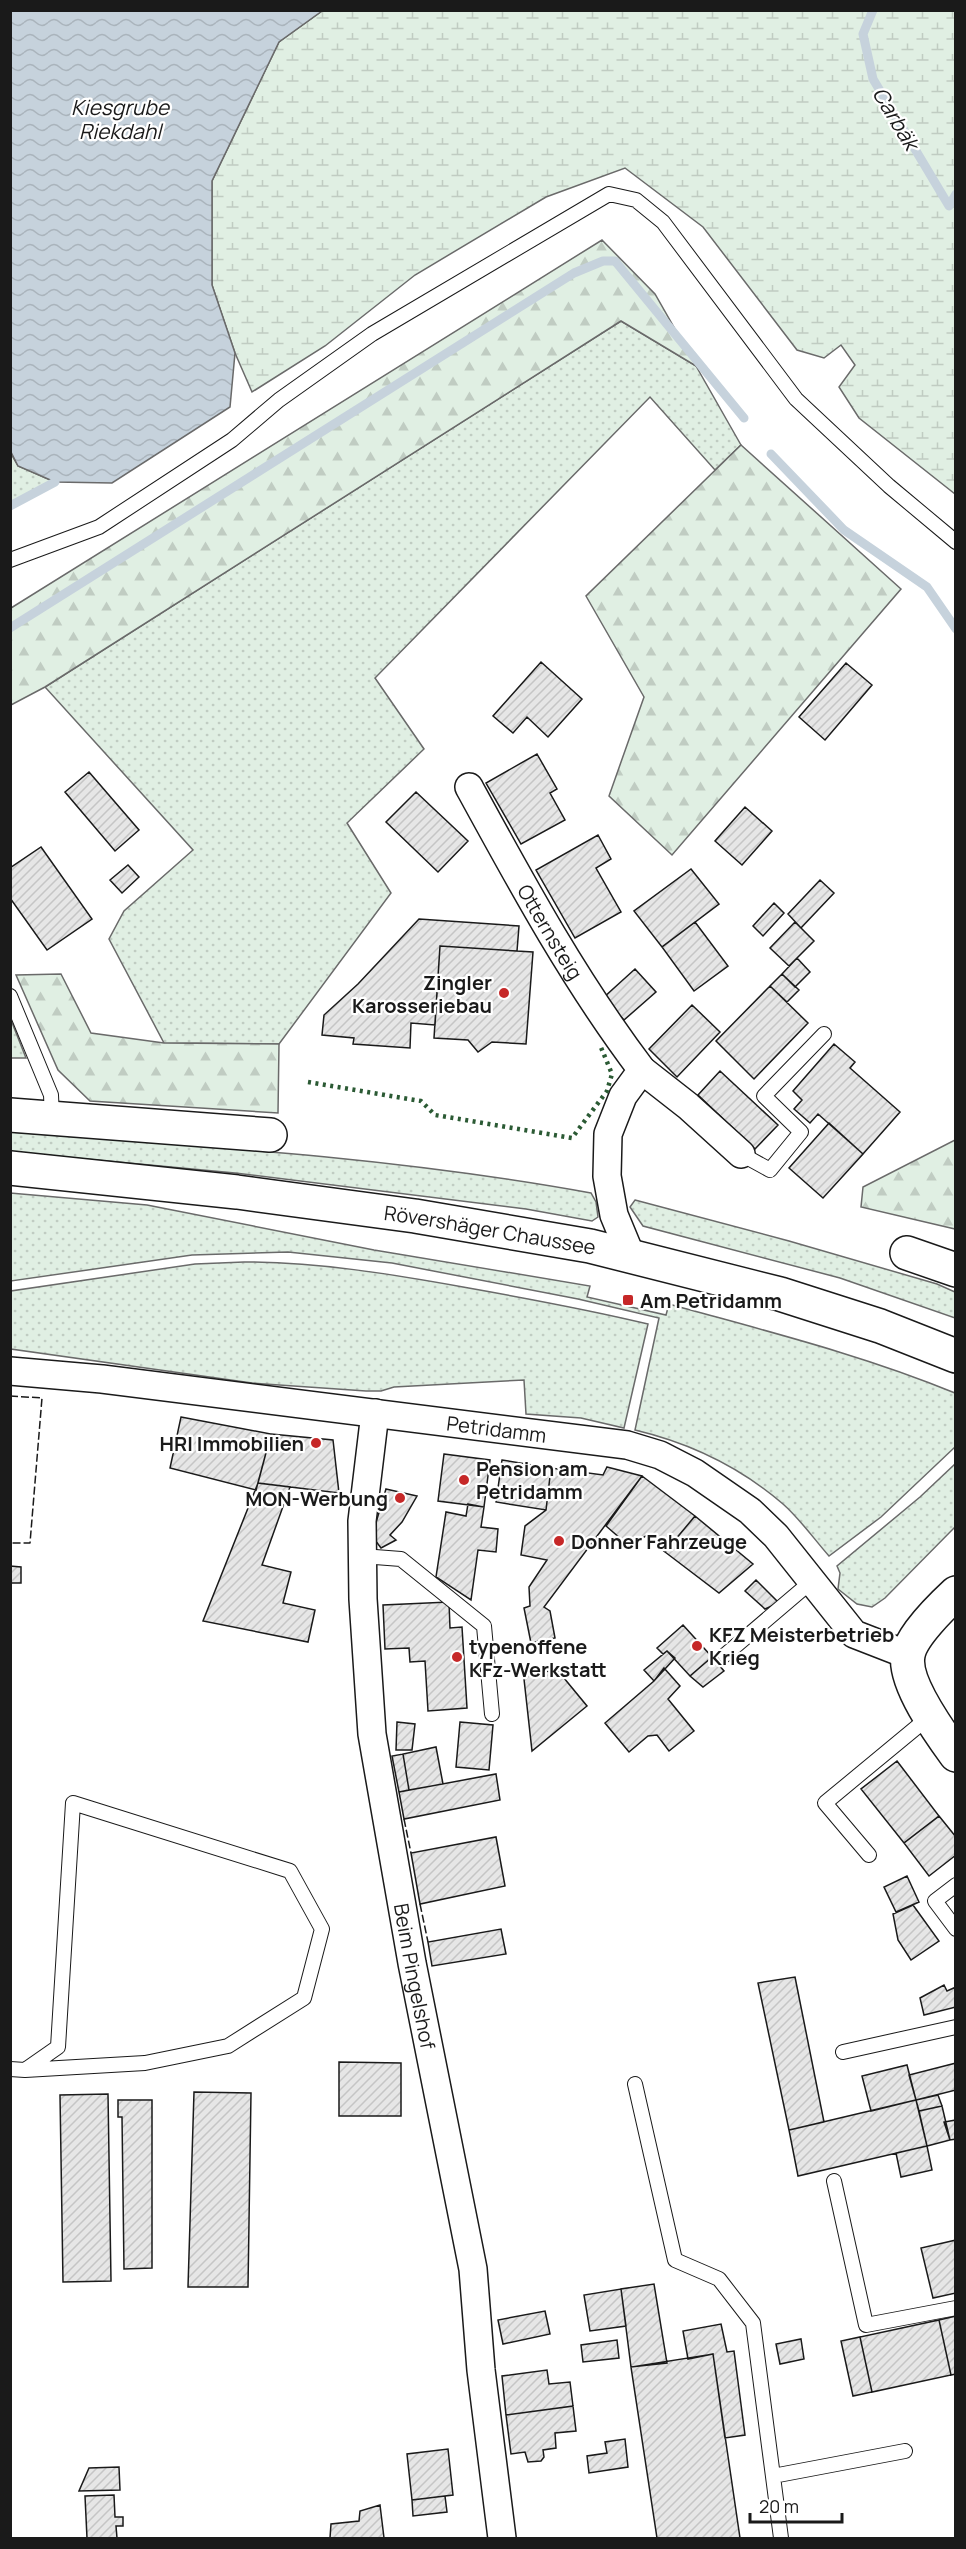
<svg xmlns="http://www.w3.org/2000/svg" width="966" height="2549" font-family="Manrope,sans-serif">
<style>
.grass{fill:url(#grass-dots);stroke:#6a6a6a;stroke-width:1.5}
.forest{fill:url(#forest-firs);stroke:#6a6a6a;stroke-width:1.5}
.wetland{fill:url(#wetland-marsh);stroke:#6a6a6a;stroke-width:1.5}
.water{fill:url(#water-waves);stroke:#6a6a6a;stroke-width:1.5}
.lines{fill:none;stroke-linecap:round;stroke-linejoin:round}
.stream{stroke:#c6d2dc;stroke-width:9}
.building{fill:url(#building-hatch);stroke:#1a1a1a;stroke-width:1.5}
.service-casing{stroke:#1a1a1a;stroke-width:16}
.minor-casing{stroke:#1a1a1a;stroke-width:30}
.tertiary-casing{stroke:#1a1a1a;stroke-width:36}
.primary-casing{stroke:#1a1a1a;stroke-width:36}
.service{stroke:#fff;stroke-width:14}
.minor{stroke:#fff;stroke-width:27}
.tertiary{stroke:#fff;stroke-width:33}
.primary{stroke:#fff;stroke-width:33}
.hedge{stroke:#2b5a34;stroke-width:4.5;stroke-dasharray:3 4.5;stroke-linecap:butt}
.fence{stroke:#1a1a1a;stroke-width:1.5;stroke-dasharray:8 3;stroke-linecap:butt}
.poi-dot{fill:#c62828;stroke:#fff;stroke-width:2}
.labels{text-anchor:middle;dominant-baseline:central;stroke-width:4.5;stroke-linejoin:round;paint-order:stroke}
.street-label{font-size:20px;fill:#1a1a1a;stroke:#fff}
.poi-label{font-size:20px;font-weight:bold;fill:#1a1a1a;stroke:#fff;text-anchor:start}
.water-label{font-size:21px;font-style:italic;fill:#1a1a1a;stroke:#fff}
</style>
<defs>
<pattern id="grass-dots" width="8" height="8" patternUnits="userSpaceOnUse" patternTransform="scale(1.5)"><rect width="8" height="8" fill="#e0efe3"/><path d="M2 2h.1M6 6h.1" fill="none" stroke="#c0ccc2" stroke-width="1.8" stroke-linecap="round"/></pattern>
<pattern id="forest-firs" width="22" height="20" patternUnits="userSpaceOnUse" patternTransform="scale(1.5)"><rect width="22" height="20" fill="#e0efe3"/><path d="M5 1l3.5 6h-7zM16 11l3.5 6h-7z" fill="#c0ccc2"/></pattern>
<pattern id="wetland-marsh" width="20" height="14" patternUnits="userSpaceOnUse" patternTransform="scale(1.5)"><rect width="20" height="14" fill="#e0efe3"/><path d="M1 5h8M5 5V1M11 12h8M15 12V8" fill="none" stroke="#c0ccc2"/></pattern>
<pattern id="water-waves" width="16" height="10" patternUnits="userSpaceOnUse" patternTransform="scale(1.5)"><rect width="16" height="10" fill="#c6d2dc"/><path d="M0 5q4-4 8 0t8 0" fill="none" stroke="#aab4bc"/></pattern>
<pattern id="building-hatch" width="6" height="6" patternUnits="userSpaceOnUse" patternTransform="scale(1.5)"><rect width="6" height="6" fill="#e6e6e6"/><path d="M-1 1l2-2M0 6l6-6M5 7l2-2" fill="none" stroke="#c5c5c5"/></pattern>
</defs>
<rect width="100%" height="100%" fill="#fff"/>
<path class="grass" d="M621 321 696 366 741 445 715 470 650 397 375 678 424 749 347 823 391 893 279 1044 164 1043 109 939 124 911 193 850 45 687Z
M10 452 18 466 55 482 11 505Z
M10 1020H11L26 1058H11Z
M10 1132C205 1146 399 1158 591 1193L596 1202 598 1217 592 1221 526 1209 235 1173 11 1152Z
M10 1193 147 1205 374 1250 590 1286 587 1297 666 1315 669 1304C766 1331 863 1355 955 1393V1447L881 1517 829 1556C814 1539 800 1519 783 1504 740 1467 690 1443 635 1430L659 1318 578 1299 392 1263 288 1252 192 1255 11 1281Z
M635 1200 789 1241 937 1284 955 1292V1318L840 1278 643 1226 630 1207Z
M244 1262C318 1262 390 1274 463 1287 525 1298 586 1309 648 1324L624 1428 581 1418 526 1414 524 1380 394 1387 381 1391H366L252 1383 11 1349V1291L195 1264Z
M955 1464V1527L885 1598 872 1607 857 1604 838 1589 840 1573 837 1566 920 1497Z"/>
<path class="forest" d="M602 240 655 294 696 366 621 321 45 687 11 705V608Z
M741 445 901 589 672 855 609 796 644 697 586 596Z
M61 974 91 1033 164 1043 279 1044 278 1113 90 1101 58 1070 16 975Z
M955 1140V1229L861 1207 863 1187Z"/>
<path class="wetland" d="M322 11H955V494L859 418 839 387 855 365 841 345 824 358 797 350 703 227 625 168 546 197 415 275 325 346 252 392 235 353 212 285V181L279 42Z"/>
<path class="water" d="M11 10 322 11 279 42 212 181V285L235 353 230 407 112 483 55 482 18 466 11 452Z"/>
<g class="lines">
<path class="stream" d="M873 10 863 34 873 79 949 206 956 194
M771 454 844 530 927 587 956 629
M10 506 55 482
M10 628 574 273 603 261H615L744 418"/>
</g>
<path class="building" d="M541 662 582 699 548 737 527 717 513 733 493 716Z
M846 663 872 685 825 740 799 717Z
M537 754 557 789 550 793 565 820 521 844 486 783Z
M89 772 139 830 115 851 65 792Z
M416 792 468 841 438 872 386 822Z
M745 807 772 831 742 865 715 841Z
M598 835 611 859 596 868 621 912 575 938 536 870Z
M41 847 92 919 47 950 10 898V868Z
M128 865 139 877 122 893 110 880Z
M691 869 719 904 662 947 634 911Z
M820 880 834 893 801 928 788 914Z
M774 903 784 913 763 936 753 926Z
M419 919 519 926 517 951 440 946 435 1025 411 1023 410 1048 353 1044 354 1038 322 1035 324 1015 358 984Z
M695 922 728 966 694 991 662 947Z
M795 922 814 941 789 966 770 948Z
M440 946 533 952 526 1044 492 1042 478 1052 468 1040 434 1038Z
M797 958 810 972 795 987 782 974Z
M635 969 656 992 624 1020 603 998Z
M782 974 799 990 787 1002 770 986Z
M770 986 808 1023 754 1079 716 1041Z
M692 1005 720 1032 677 1077 649 1049Z
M834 1044 855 1062 850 1068 900 1112 863 1154 818 1114 810 1123 794 1109 802 1100 793 1091Z
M720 1071 778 1125 755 1149 698 1095Z
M829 1123 863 1154 823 1198 789 1168Z
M181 1417 271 1434 256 1490 170 1468Z
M271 1434 333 1440 339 1493 258 1483Z
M444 1454 490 1460 484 1507 438 1501Z
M502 1460 551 1468 546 1510 496 1502Z
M607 1467 642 1476 544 1607 550 1611 555 1638 531 1643 524 1608 530 1606 529 1587 547 1560 521 1555 525 1526 546 1510 551 1468 603 1475Z
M642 1476 695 1516 665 1552 646 1536 628 1545 606 1526Z
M258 1483 290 1487 262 1565 291 1572 283 1603 315 1610 308 1642 203 1621Z
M386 1489 417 1496 402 1522 390 1535 396 1540 381 1548 372 1536Z
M468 1504 484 1507 481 1527 498 1529 496 1552 478 1550 471 1600 436 1577 446 1512 466 1516Z
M695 1516 753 1564 719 1593 665 1552Z
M10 1566 21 1567V1583H10Z
M756 1580 779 1603 765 1609 745 1591Z
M449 1602 450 1628 462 1627 467 1708 428 1711 425 1661 410 1662 409 1648 385 1649 383 1605Z
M683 1625 712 1657 690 1676 667 1651 663 1654 657 1648Z
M667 1651 675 1658 654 1681 644 1670Z
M712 1657 724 1671 703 1687 690 1676Z
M664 1668 680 1686 668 1699 694 1731 669 1751 657 1735 648 1736 629 1752 605 1723 654 1681Z
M523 1670 559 1672 587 1706 532 1751Z
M397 1722 415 1724 412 1750H396Z
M460 1722 493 1725 489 1770 456 1767Z
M436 1747 443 1784 409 1790 403 1754Z
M403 1754 409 1790 399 1792 392 1756Z
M897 1761 939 1816 904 1843 861 1789Z
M496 1774 500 1800 404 1819 399 1792Z
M939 1816 956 1837V1855L929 1876 904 1843Z
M496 1837 505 1886 420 1904 411 1853Z
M907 1876 919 1902 896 1912 884 1887Z
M913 1905 939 1941 911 1960 898 1940 893 1914Z
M501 1929 506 1954 432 1966 428 1942Z
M795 1977 824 2122 789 2130 758 1983Z
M944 1985 947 1991 956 1987V2007L924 2015 920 1998Z
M339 2062 401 2063V2116H339Z
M956 2063V2090L916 2100 909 2075Z
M907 2065 916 2100 871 2111 862 2076Z
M194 2092 251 2093 248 2287H188Z
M108 2094 111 2281 63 2282 60 2095Z
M938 2095 942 2106 919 2111 916 2100Z
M118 2100H152V2268L124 2269 122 2117H118Z
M916 2100 927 2146 798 2176 789 2130Z
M942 2106 950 2140 927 2146 919 2111Z
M956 2120V2139L950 2140 944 2122Z
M927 2146 932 2170 901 2177 896 2153Z
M956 2240V2293L933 2298 921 2248Z
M654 2284 667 2363 631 2367 621 2289Z
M621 2289 626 2326 590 2331 584 2295Z
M545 2311 550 2334 503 2344 498 2320Z
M956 2316V2374L951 2375 939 2320Z
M939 2320 951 2375 872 2392 860 2337Z
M721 2324 727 2352 734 2351 745 2435 725 2438 713 2354 688 2359 683 2331Z
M860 2337 872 2392 853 2396 841 2341Z
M801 2339 804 2359 780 2364 776 2344Z
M617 2340 619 2358 583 2362 581 2345Z
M713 2354 740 2538H657L631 2367Z
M547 2370 549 2384 570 2382 573 2406 506 2415 502 2376Z
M573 2406 576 2431 555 2433 556 2448 543 2450 544 2457 541 2461 528 2462 525 2452 511 2454 506 2415Z
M625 2439 628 2467 589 2473 587 2456 607 2453 605 2442Z
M448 2449 453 2495 412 2500 407 2454Z
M119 2467 120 2490 79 2491 89 2468Z
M114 2495 115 2517H123V2526H116L117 2538H87L85 2496Z
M445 2496 447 2512 413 2516 412 2500Z
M380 2505 384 2538H330L331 2524 359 2521 360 2511Z"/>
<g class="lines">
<g class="service-casing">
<path id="service" d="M10 560 99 527 232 440 279 400 372 334 609 194 636 200 663 222 796 399 889 486 956 542
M10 996 51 1095 52 1118
M741 1154 770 1170 801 1132 764 1096 824 1034
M362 1556 401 1559 484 1626 492 1714
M725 1655 812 1581
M869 1855 825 1803 929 1717
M956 1885 935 1901 956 1929
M843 2052 956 2027
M10 2069 25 2070 145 2063 228 2046 304 1998 322 1929 290 1871 73 1803 58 2047 25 2070
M635 2084 675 2260 719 2279 753 2323 781 2538
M834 2181 866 2325 956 2308
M773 2476 905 2451"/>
</g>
<g class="minor-casing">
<g id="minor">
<path id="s1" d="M469 787C523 886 574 980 642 1070L623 1096 608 1134 607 1176 614 1215 631 1256"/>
<path d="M642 1070 688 1106 741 1154"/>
<path id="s2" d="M10 1371 102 1379 627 1445 660 1455 695 1473 750 1511 776 1536 854 1634 908 1655"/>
<path id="s3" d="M375 1413 362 1521 363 1599 372 1734 412 1963 473 2269 481 2370 502 2538"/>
</g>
</g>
<g class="tertiary-casing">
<path id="tertiary" d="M956 1593C942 1606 911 1636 908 1655 903 1682 940 1733 956 1755"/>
</g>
<g class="primary-casing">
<g id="primary">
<path d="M10 1115 270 1135"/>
<path id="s4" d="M10 1168 237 1192 415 1216 590 1246 780 1294 880 1326 956 1356"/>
<path d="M907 1253 956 1270"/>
</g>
</g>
<use href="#service" class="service"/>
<use href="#minor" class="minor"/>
<use href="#tertiary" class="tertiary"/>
<use href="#primary" class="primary"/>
<path class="hedge" d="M308 1082 421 1101 435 1115 572 1138 607 1091 612 1074 600 1045"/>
<path class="fence" d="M10 1396 42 1398 30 1543H10
M404 1819 411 1853
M420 1904 428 1942"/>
</g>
<g class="poi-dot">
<circle cx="504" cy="993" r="6"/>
<rect x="622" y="1294" width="12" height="12" rx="3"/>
<circle cx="316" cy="1443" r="6"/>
<circle cx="464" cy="1480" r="6"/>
<circle cx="400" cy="1498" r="6"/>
<circle cx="559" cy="1541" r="6"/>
<circle cx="697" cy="1646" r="6"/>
<circle cx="457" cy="1657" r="6"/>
</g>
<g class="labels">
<g class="street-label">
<text stroke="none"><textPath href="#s1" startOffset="166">Otternsteig</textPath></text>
<text stroke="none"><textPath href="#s4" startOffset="484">Rövershäger Chaussee</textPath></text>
<text stroke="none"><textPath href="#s2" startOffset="490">Petridamm</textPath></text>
<text stroke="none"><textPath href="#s3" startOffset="568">Beim Pingelshof</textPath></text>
</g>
<g class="poi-label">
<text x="492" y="982" text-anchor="end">Zingler<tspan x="492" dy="23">Karosseriebau</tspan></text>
<text x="640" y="1300">Am Petridamm</text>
<text x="304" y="1443" text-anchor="end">HRI Immobilien</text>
<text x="476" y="1468">Pension am<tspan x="476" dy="23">Petridamm</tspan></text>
<text x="388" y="1498" text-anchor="end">MON-Werbung</text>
<text x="571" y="1541">Donner Fahrzeuge</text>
<text x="709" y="1634">KFZ Meisterbetrieb<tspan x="709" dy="23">Krieg</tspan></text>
<text x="469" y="1646">typenoffene<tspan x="469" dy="23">KFz-Werkstatt</tspan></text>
</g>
<g class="water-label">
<text x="120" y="107">Kiesgrube<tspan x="120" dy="24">Riekdahl</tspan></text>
<text transform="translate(896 118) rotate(59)">Carbäk</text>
</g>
</g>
<rect width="966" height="2549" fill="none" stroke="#1a1a1a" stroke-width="24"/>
<path d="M750 2513v9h92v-9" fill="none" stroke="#1a1a1a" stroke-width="3"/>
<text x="759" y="2513" font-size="18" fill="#1a1a1a" stroke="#ffffff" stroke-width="4.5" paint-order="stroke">20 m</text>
</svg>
